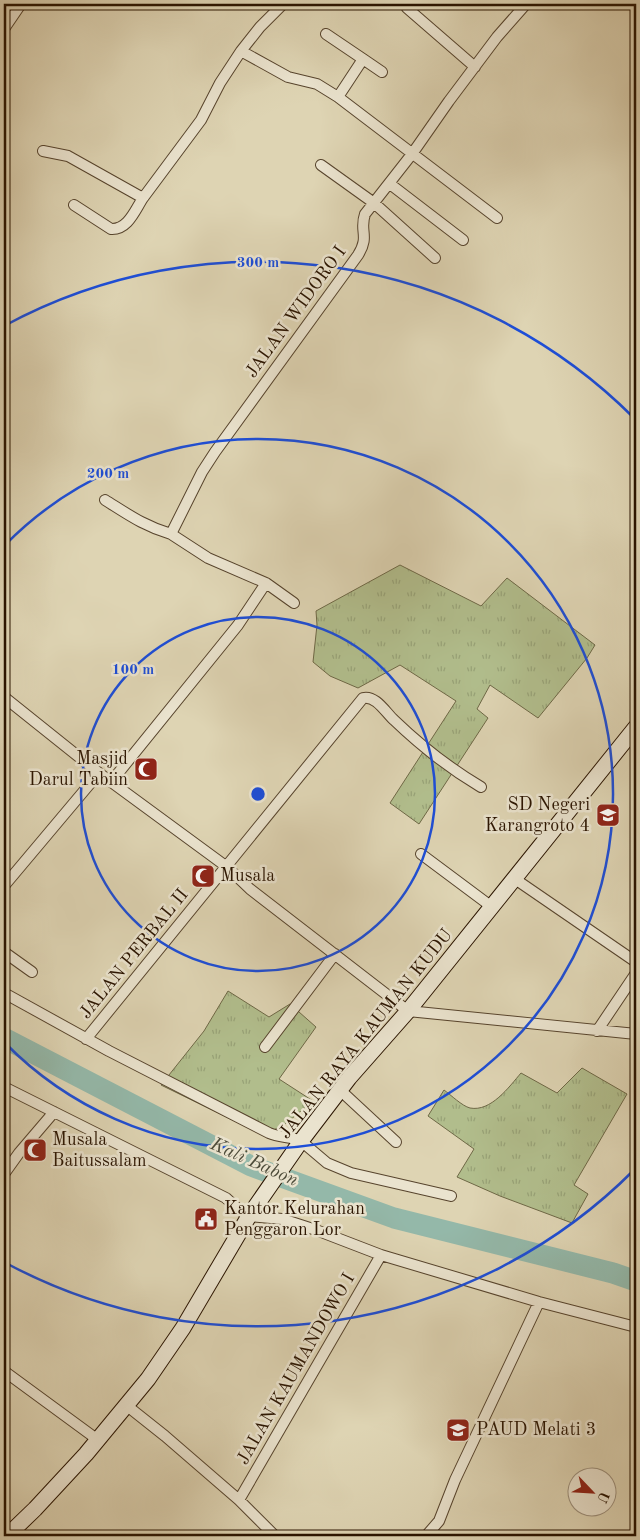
<svg xmlns="http://www.w3.org/2000/svg" width="640" height="1540" font-family="'Old Standard TT',serif">
<style>
.grass{fill:url(#grass-tufts);stroke:#6e6846}
.lines{fill:none;stroke-linecap:round;stroke-linejoin:round}
.river{stroke:#94b8a9;stroke-width:21}
.street-casing{stroke:#57442d;stroke-width:12}
.secondary-casing{stroke:#2a1400;stroke-width:17}
.street{stroke:#eae3ce;stroke-width:10}
.secondary{stroke:#eae3ce;stroke-width:15}
.ring{fill:none;stroke:#1d4ed8;stroke-width:2.5}
.labels{text-anchor:middle;dominant-baseline:central;stroke-width:5;stroke-linejoin:round;paint-order:stroke}
.street-label{font-size:18px;fill:#2a1400;stroke:#eae3ce}
.poi-label{font-size:18px;fill:#2a1400;stroke:#eae3ce;text-anchor:start}
.water-label{font-size:19px;font-style:italic;fill:#4f4d3b;stroke:#eae3ce}
.centre{fill:#1d4ed8;stroke:#eae3ce;stroke-width:2.5}
.ring-label{font-size:15px;text-anchor:middle;font-weight:bold;fill:#1d4ed8;stroke:#eae3ce;stroke-width:5;stroke-linejoin:round;paint-order:stroke}
</style>
<defs>
<pattern id="grass-tufts" width="24" height="20" patternUnits="userSpaceOnUse" patternTransform="scale(1.25)"><rect width="24" height="20" fill="#b1bd8c"/><path d="M3 7l-1-3M5 7V3M7 7l1-3M15 17l-1-3M17 17v-4M19 17l1-3" fill="none" stroke="#98a277"/></pattern>
</defs>
<rect width="100%" height="100%" fill="#ded4b3"/>
<filter id="stains"><feTurbulence type="fractalNoise" baseFrequency=".004" numOctaves="4"/><feColorMatrix values="0 0 0 0 .2 0 0 0 0 .09 0 0 0 0 .02 0 0 0 .5 -.17"/></filter>
<radialGradient id="worn" r=".72"><stop offset=".6" stop-color="#630" stop-opacity="0"/><stop offset="1" stop-color="#630" stop-opacity=".3"/></radialGradient>
<path class="grass" d="M400 565 481 606 507 578 595 645 587 658 538 718 490 685 477 709 488 718 419 824 390 803 456 701 400 665 358 688 330 676 313 662 317 625 316 611Z
M228 991 269 1017 290 1004 316 1027 279 1079 313 1101 284 1125 263 1135 161 1085 204 1031Z
M582 1068 627 1094 574 1185 588 1194 572 1223 500 1196 457 1177 474 1149 428 1116 444 1090C451 1095 462 1106 470 1108 491 1112 509 1087 521 1073L557 1093Z"/>
<g class="lines">
<path class="river" d="M4 1038 251 1166 394 1218 613 1273 636 1281"/>
<g class="street-casing">
<path id="street" d="M407 8 475 67
M4 29 21 4
M326 34 363 59 338 97
M241 51 288 77 317 84 338 97 497 218
M363 59 382 72
M43 151 68 156 143 198 201 120 220 83 241 51 260 27 283 4
M321 165 374 203 435 258
M390 184 463 240
M74 205 111 229C128 230 135 210 143 198
M105 500C129 515 144 526 171 534
M266 583 208 558 171 534 202 472 215 452 358 255C370 236 359 231 365 214L412 154 449 101 497 37 526 4
M4 697 99 773 227 867 250 889 408 1011 636 1034
M111 782 238 625 266 583 294 603
M421 854 492 907
M515 879 636 962
M4 886 99 773
M4 952 32 972
M4 993 109 1051 269 1133C280 1138 291 1136 301 1141L327 1163 351 1173 451 1196
M597 1031 636 973
M86 1039 363 698C376 695 386 713 394 720 420 745 449 768 481 787
M265 1047 335 954
M4 1087 226 1198 238 1209 249 1216 282 1219 316 1230 381 1255 539 1302 636 1327
M340 1090 396 1142
M4 1174 19 1153 54 1112
M4 1371 98 1440
M126 1405 165 1436 239 1500 275 1536
M239 1500 381 1255
M426 1536 439 1521 455 1480 539 1302"/>
</g>
<g class="secondary-casing">
<path id="secondary" d="M7 1536 35 1509 86 1454 148 1379 183 1328 249 1216 301 1141 349 1078 408 1011 636 727"/>
</g>
<use href="#street" class="street"/>
<use href="#secondary" class="secondary"/>
</g>
<g class="ring">
<circle cx="258" cy="794" r="177"/>
<path d="M5 545A355 355 0 1 1 5 1043"/>
<path d="M634 1170A532 532 0 0 1 4 1262M4 326A532 532 0 0 1 634 418"/>
</g>
<defs>
<g id="mosque-square" transform="scale(1.25)"><rect x="-9" y="-9" width="18" height="18" rx="4" fill="#8f2418" stroke="#eae3ce"/><path d="M3.5-4.9A6 6 0 1 0 3.5 4.9A5 5 0 1 1 3.5-4.9Z" fill="#fff"/></g>
<g id="school-square" transform="scale(1.25)"><rect x="-9" y="-9" width="18" height="18" rx="4" fill="#8f2418" stroke="#eae3ce"/><path d="M0-5L7-2L0 1L-7-2ZM-4 1L0 2.5L4 1V4Q0 6-4 4Z" fill="#fff"/></g>
<g id="civic-square" transform="scale(1.25)"><rect x="-9" y="-9" width="18" height="18" rx="4" fill="#8f2418" stroke="#eae3ce"/><path d="M-.6-6.5H3V-4.5H.6V-3L4-1V1h2V6H-6V1h2V-1L-.6-3ZM-1.2 2.5V6h2.4V2.5Z" fill="#fff"/></g>
</defs>
<g fill-rule="evenodd">
<use href="#mosque-square" x="146" y="769"/>
<use href="#school-square" x="608" y="815"/>
<use href="#mosque-square" x="203" y="876"/>
<use href="#mosque-square" x="35" y="1150"/>
<use href="#civic-square" x="206" y="1219"/>
<use href="#school-square" x="458" y="1430"/>
</g>
<g class="labels">
<g class="street-label">
<text transform="translate(296 312) rotate(-54)">JALAN WIDORO I</text>
<text transform="translate(134 954) rotate(-51)">JALAN PERBAL II</text>
<text transform="translate(366 1034) rotate(-51)">JALAN RAYA KAUMAN KUDU</text>
<text transform="translate(296 1369) rotate(-60)">JALAN KAUMANDOWO I</text>
</g>
<g class="poi-label">
<text x="128" y="759" text-anchor="end">Masjid<tspan x="128" dy="21">Darul Tabiin</tspan></text>
<text x="590" y="805" text-anchor="end">SD Negeri<tspan x="590" dy="21">Karangroto 4</tspan></text>
<text x="220" y="876">Musala</text>
<text x="52" y="1140">Musala<tspan x="52" dy="21">Baitussalam</tspan></text>
<text x="224" y="1209">Kantor Kelurahan<tspan x="224" dy="21">Penggaron Lor</tspan></text>
<text x="476" y="1430">PAUD Melati 3</text>
</g>
<g class="water-label">
<text transform="translate(254 1163) rotate(24)">Kali Babon</text>
</g>
</g>
<circle cx="258" cy="794" r="8" class="centre"/>
<g class="ring-label">
<text x="258" y="267">300 m</text>
<text x="108" y="478">200 m</text>
<text x="133" y="674">100 m</text>
</g>
<rect width="640" height="1540" fill="none" stroke="#ded4b3" stroke-width="20"/>
<rect x="5" y="5" width="630" height="1530" fill="none" stroke="#2a1400" stroke-width="2.5"/>
<rect x="10" y="10" width="620" height="1520" fill="none" stroke="#2a1400"/>
<g transform="translate(592 1492) rotate(115)"><circle r="24" fill="#eae3ce" stroke="#9d907c"/>
<path d="M0-4L9 19L0 12L-9 19Z" fill="#8f2418"/>
<text y="-8" font-size="14" font-weight="bold" text-anchor="middle" fill="#2a1400">U</text>
</g>
<rect width="100%" height="100%" filter="url(#stains)"/>
<rect width="100%" height="100%" fill="url(#worn)"/>
</svg>
